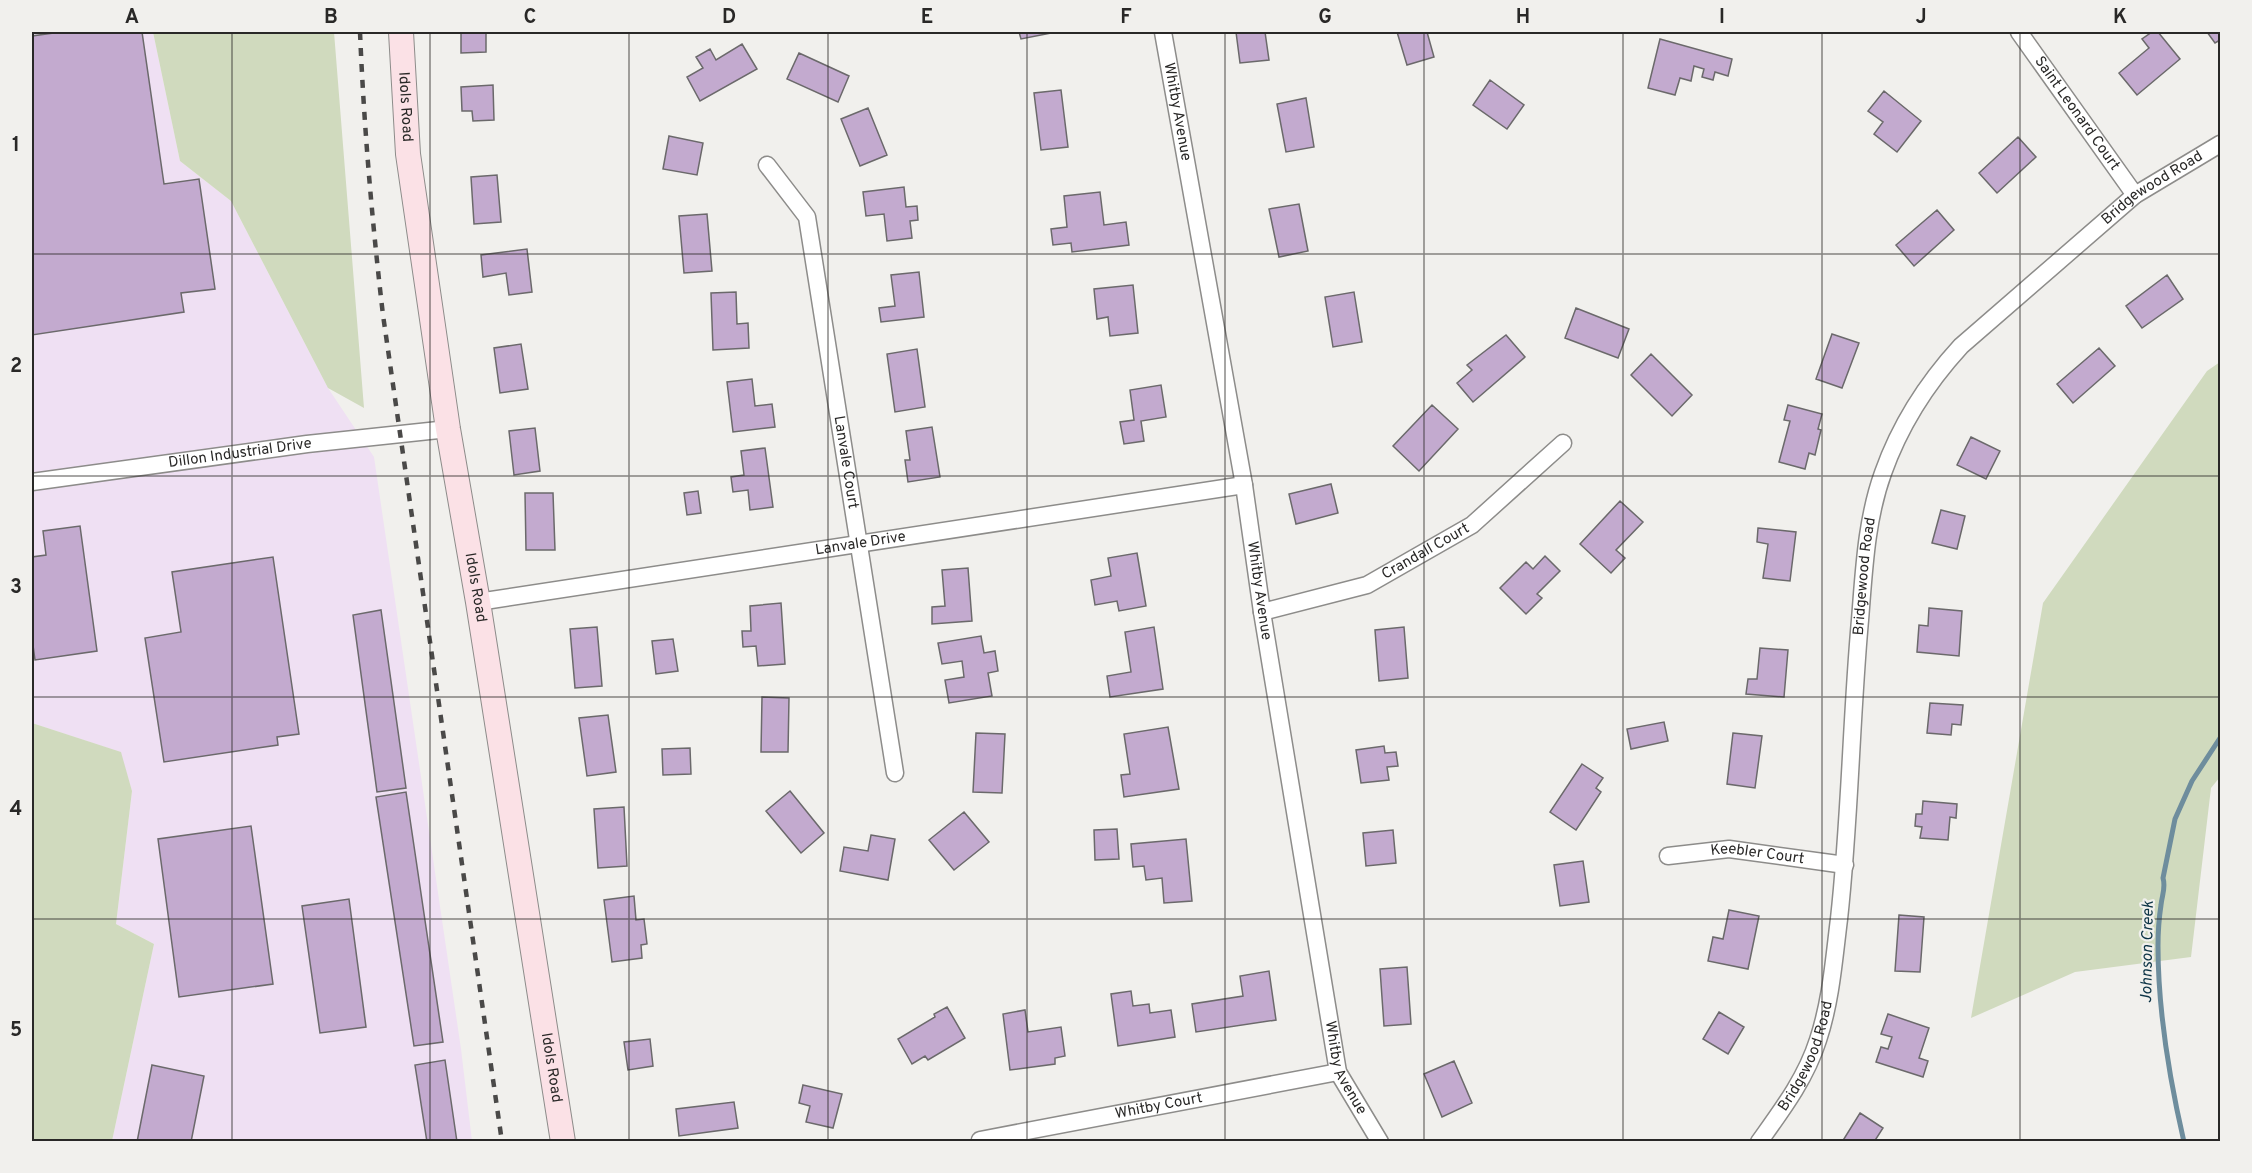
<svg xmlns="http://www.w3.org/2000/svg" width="2252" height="1173" font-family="Overpass,sans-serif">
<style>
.industrial{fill:#efe0f3}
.green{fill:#d0dabe}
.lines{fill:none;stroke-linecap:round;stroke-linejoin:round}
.stream{stroke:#6e8d9d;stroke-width:5}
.building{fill:#c3aacf;stroke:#6b696b;stroke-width:1.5}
.street-casing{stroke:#8d8c8a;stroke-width:19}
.secondary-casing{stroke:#8d8c8a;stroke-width:26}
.street{stroke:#fff;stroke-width:16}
.secondary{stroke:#fbe1e6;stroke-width:24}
.rail{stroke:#4a4948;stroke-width:4.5;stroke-dasharray:8 8;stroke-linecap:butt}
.grid{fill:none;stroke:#292827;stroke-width:1.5;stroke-opacity:0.55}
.labels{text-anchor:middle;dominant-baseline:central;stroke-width:4.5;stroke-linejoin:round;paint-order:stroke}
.street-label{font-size:15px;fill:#292827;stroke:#f1f0ed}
.water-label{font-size:16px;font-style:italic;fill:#0d3446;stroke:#f1f0ed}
.neatline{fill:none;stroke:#292827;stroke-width:2}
.grid-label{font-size:20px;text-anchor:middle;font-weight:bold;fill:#292827}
</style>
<rect width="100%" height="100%" fill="#f1f0ed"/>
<path class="industrial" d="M32 32H153L180 161 231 201 328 388 374 457 461 1049 472 1141H112L154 944 116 924 132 791 120 752 32 723Z"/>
<path class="green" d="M153 32H334L364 408 328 388 231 201 180 161Z
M2220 362V777L2211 788 2191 957 2075 972 1971 1018 2043 603 2207 371Z
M32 723 121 752 132 791 116 924 154 944 112 1141H32Z"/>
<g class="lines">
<path class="stream" d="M2184 1142C2169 1077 2158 1012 2158 946 2158 933 2159 918 2161 905 2162 895 2166 888 2163 878L2175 819 2192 781 2220 738"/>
</g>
<path class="building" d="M61 32H142L164 184 199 179 215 289 181 293 184 312 32 335V36Z
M461 32H486V52L461 53Z
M1019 32H1050L1051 33 1021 39Z
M1236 32H1265L1269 60 1240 63Z
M1397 32H1427L1434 57 1407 65Z
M2152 32H2158L2180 59 2137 95 2119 73 2149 48 2142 39Z
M2207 32H2220V40L2215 43Z
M1660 39 1732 59 1728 76 1715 72 1713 80 1702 77 1704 69 1694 66 1691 81 1680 78 1675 95 1648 88Z
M742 44 757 69 700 101 687 77 703 68 696 57 710 49 716 60Z
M799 53 849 76 838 102 787 79Z
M1490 80 1524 105 1507 129 1473 105Z
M493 85 494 120 473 121 472 111H462L461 87Z
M1061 90 1068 147 1041 150 1034 93Z
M1884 91 1921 121 1897 152 1874 134 1883 122 1868 111Z
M1306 98 1314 147 1286 152 1277 104Z
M868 108 887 155 860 166 841 119Z
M669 136 703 143 697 175 663 169Z
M2018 137 2036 157 1997 193 1979 173Z
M497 175 501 222 474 224 471 177Z
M904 187 906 207 917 206 918 220 910 221 912 238 887 241 884 214 866 216 863 192Z
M1100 192 1104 225 1126 222 1129 245 1072 252 1071 243 1053 245 1051 229 1067 227 1064 196Z
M1299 204 1308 251 1279 257 1269 209Z
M1937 210 1954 230 1914 266 1896 245Z
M707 214 712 271 684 273 679 216Z
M527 249 532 292 509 295 506 273 483 277 481 255Z
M919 272 924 317 881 322 879 308 895 306 891 275Z
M2167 275 2183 299 2142 328 2126 306Z
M1133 285 1138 333 1110 336 1108 317 1097 319 1094 289Z
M736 292 737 324 748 323 749 348 713 350 711 293Z
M1354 292 1362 342 1333 347 1325 297Z
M1576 308 1629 329 1618 358 1565 338Z
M1832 334 1859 343 1842 388 1816 379Z
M1506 335 1525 357 1473 402 1457 383 1472 370 1467 365Z
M521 344 528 389 500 393 494 348Z
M2099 348 2115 366 2073 403 2057 384Z
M917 349 925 407 895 412 887 354Z
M1651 354 1692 395 1672 416 1631 375Z
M752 379 755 406 772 404 775 427 733 432 727 382Z
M1161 385 1166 417 1141 421 1144 441 1124 444 1120 422 1134 420 1130 390Z
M1432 405 1458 429 1419 471 1393 446Z
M1788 405 1822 414 1818 429 1821 430 1815 455 1809 453 1805 469 1779 462 1790 421 1784 420Z
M932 427 940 477 908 482 905 460H910L906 431Z
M535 428 540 471 514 475 509 431Z
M1971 437 2000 451 1986 479 1957 465Z
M765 448 773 507 750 510 748 490 733 492 731 477 744 475 741 451Z
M1331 484 1338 513 1296 524 1289 494Z
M698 491 701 513 687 515 684 493Z
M525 493H553L555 550H526Z
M1620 501 1643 522 1616 550 1625 558 1611 573 1580 544Z
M1941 510 1965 516 1957 549 1932 543Z
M80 526 97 651 35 660 32 638V557L46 555 43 531Z
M1758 528 1796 532 1790 581 1763 578 1768 544 1757 542Z
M1137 553 1146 606 1119 611 1117 601 1095 605 1091 580 1111 576 1108 558Z
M1545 556 1560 571 1537 594 1542 598 1526 614 1500 588 1526 562 1533 569Z
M273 557 299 734 277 737 278 745 164 762 145 638 181 632 172 572Z
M968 568 972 621 932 624V607L945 606 942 570Z
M781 603 785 664 758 666 756 646 743 647 742 631H751L750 606Z
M1929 608 1962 611 1959 656 1917 652 1919 625 1928 626Z
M381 610 406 788 377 792 353 615Z
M597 627 602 686 575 688 570 629Z
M1154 627 1163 689 1110 697 1107 676 1131 672 1125 632Z
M1404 627 1408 678 1379 681 1375 630Z
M981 636 984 653 995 651 998 671 988 673 992 696 949 703 945 680 964 677 962 661 942 664 938 643Z
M673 639 678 671 656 674 652 641Z
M1760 648 1788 650 1784 697 1746 694 1748 679H1757Z
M762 697 789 698 788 752H761Z
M1930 703 1963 705 1961 725 1952 724 1951 735 1927 733Z
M608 715 616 772 587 776 579 718Z
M1664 722 1668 741 1631 749 1627 729Z
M1168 727 1179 789 1124 797 1121 775 1130 774 1124 734Z
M976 733 1005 734 1002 793 973 792Z
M1733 733 1762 736 1755 788 1727 784Z
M1384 746 1385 753 1396 752 1398 766 1387 767 1389 780 1361 783 1356 750Z
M690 748 691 774 663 775 662 749Z
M1582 764 1603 778 1596 788 1601 792 1576 830 1550 812Z
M790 791 824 833 801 853 766 811Z
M406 792 443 1042 414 1046 376 797Z
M1923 801 1957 804 1956 818 1950 817 1948 840 1920 838 1922 827 1915 826 1916 814H1922Z
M624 807 627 866 598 868 594 809Z
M964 812 989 842 954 870 929 840Z
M251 826 273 984 179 997 158 839Z
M1117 829 1119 859 1095 860 1094 830Z
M1393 830 1396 863 1366 866 1363 833Z
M871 835 895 839 888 880 840 871 844 847 868 851Z
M1186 839 1192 901 1164 903 1162 878 1146 880 1144 866 1133 867 1131 844Z
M1583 861 1589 902 1560 906 1554 865Z
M634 896 636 920 644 919 647 944 641 945 642 958 612 962 604 900Z
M349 899 366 1027 320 1033 302 906Z
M1729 910 1759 916 1748 969 1708 961 1713 937 1723 939Z
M1899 915 1924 917 1920 972 1895 971Z
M1407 967 1411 1024 1384 1026 1380 969Z
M1269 971 1276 1020 1196 1032 1192 1004 1243 996 1240 976Z
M1131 991 1133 1006 1149 1004 1150 1013 1171 1010 1175 1037 1118 1046 1111 994Z
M947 1007 965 1038 928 1060 925 1056 912 1064 898 1039 935 1017 934 1014Z
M1025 1010 1028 1032 1061 1027 1065 1056 1055 1058V1064L1010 1070 1003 1014Z
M1719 1012 1744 1027 1728 1054 1703 1039Z
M1888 1014 1929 1028 1919 1058 1928 1061 1923 1077 1876 1062 1881 1047 1888 1049 1892 1037 1881 1034Z
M650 1039 653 1066 628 1070 624 1042Z
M445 1060 457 1142H427L415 1065Z
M1454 1061 1472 1103 1442 1117 1424 1074Z
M152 1065 204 1076 191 1142H137Z
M803 1085 842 1094 833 1128 806 1122 810 1106 799 1103Z
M734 1102 738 1128 679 1136 676 1109Z
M1860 1113 1883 1128 1874 1142H1842Z"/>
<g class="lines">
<g class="street-casing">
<g id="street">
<path id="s1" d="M1163 32 1244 485 1262 612 1338 1072 1380 1142"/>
<path id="s2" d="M2019 32 2135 195"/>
<path id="s3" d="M767 165 807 217 895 773"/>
<path id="s4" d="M32 482 307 444 448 429"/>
<path id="s5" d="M478 602 1244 485"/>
<path id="s6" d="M1262 612 1367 585 1472 525 1563 443"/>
<path id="s7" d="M1668 856 1729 849 1845 865"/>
<path id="s8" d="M980 1140 1338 1072"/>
<path id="s9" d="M1759 1142C1782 1110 1806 1078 1818 1040 1831 1001 1834 959 1839 919 1850 820 1851 720 1860 620 1864 571 1866 520 1883 473 1900 425 1927 383 1961 346L2135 195 2220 144"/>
</g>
</g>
<g class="secondary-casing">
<g id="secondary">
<path id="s10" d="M401 32 408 154 448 429 478 602 563 1142"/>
</g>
</g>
<use href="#street" class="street"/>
<use href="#secondary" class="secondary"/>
<path class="rail" d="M360 32C364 127 372 221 383 315L502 1142"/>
</g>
<path class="grid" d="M232 32V1142M430 32V1142M629 32V1142M828 32V1142M1027 32V1142M1225 32V1142M1424 32V1142M1623 32V1142M1822 32V1142M2020 32V1142M32 254H2220M32 476H2220M32 697H2220M32 919H2220"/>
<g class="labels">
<g class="street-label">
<text stroke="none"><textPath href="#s10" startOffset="75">Idols Road</textPath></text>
<text stroke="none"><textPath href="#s1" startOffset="81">Whitby Avenue</textPath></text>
<text stroke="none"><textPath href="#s2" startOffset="100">Saint Leonard Court</textPath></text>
<text stroke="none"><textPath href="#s9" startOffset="1089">Bridgewood Road</textPath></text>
<text stroke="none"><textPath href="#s4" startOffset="210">Dillon Industrial Drive</textPath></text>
<text stroke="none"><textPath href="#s3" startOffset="314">Lanvale Court</textPath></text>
<text stroke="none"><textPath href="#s5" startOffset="387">Lanvale Drive</textPath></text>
<text stroke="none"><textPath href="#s6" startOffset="176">Crandall Court</textPath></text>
<text stroke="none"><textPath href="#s9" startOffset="585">Bridgewood Road</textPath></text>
<text stroke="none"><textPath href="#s10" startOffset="561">Idols Road</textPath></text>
<text stroke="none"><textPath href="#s1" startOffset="567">Whitby Avenue</textPath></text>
<text stroke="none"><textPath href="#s7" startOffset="90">Keebler Court</textPath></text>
<text stroke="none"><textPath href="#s9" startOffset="99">Bridgewood Road</textPath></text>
<text stroke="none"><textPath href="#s10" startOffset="1047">Idols Road</textPath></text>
<text stroke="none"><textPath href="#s1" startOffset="1053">Whitby Avenue</textPath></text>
<text stroke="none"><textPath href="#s8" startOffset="182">Whitby Court</textPath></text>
</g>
<g class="water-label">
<text transform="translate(2148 952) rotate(-89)">Johnson Creek</text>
</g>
</g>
<rect width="2252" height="1173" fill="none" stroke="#f1f0ed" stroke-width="66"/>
<rect x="33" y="33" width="2186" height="1107" class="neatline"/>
<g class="grid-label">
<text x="132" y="23">A</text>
<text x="331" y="23">B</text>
<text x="530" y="23">C</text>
<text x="729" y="23">D</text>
<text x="927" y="23">E</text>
<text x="1126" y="23">F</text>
<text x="1325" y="23">G</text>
<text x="1523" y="23">H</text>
<text x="1722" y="23">I</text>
<text x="1921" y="23">J</text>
<text x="2120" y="23">K</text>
<text x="16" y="151">1</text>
<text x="16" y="372">2</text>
<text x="16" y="593">3</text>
<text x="16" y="815">4</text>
<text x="16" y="1036">5</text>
</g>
</svg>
